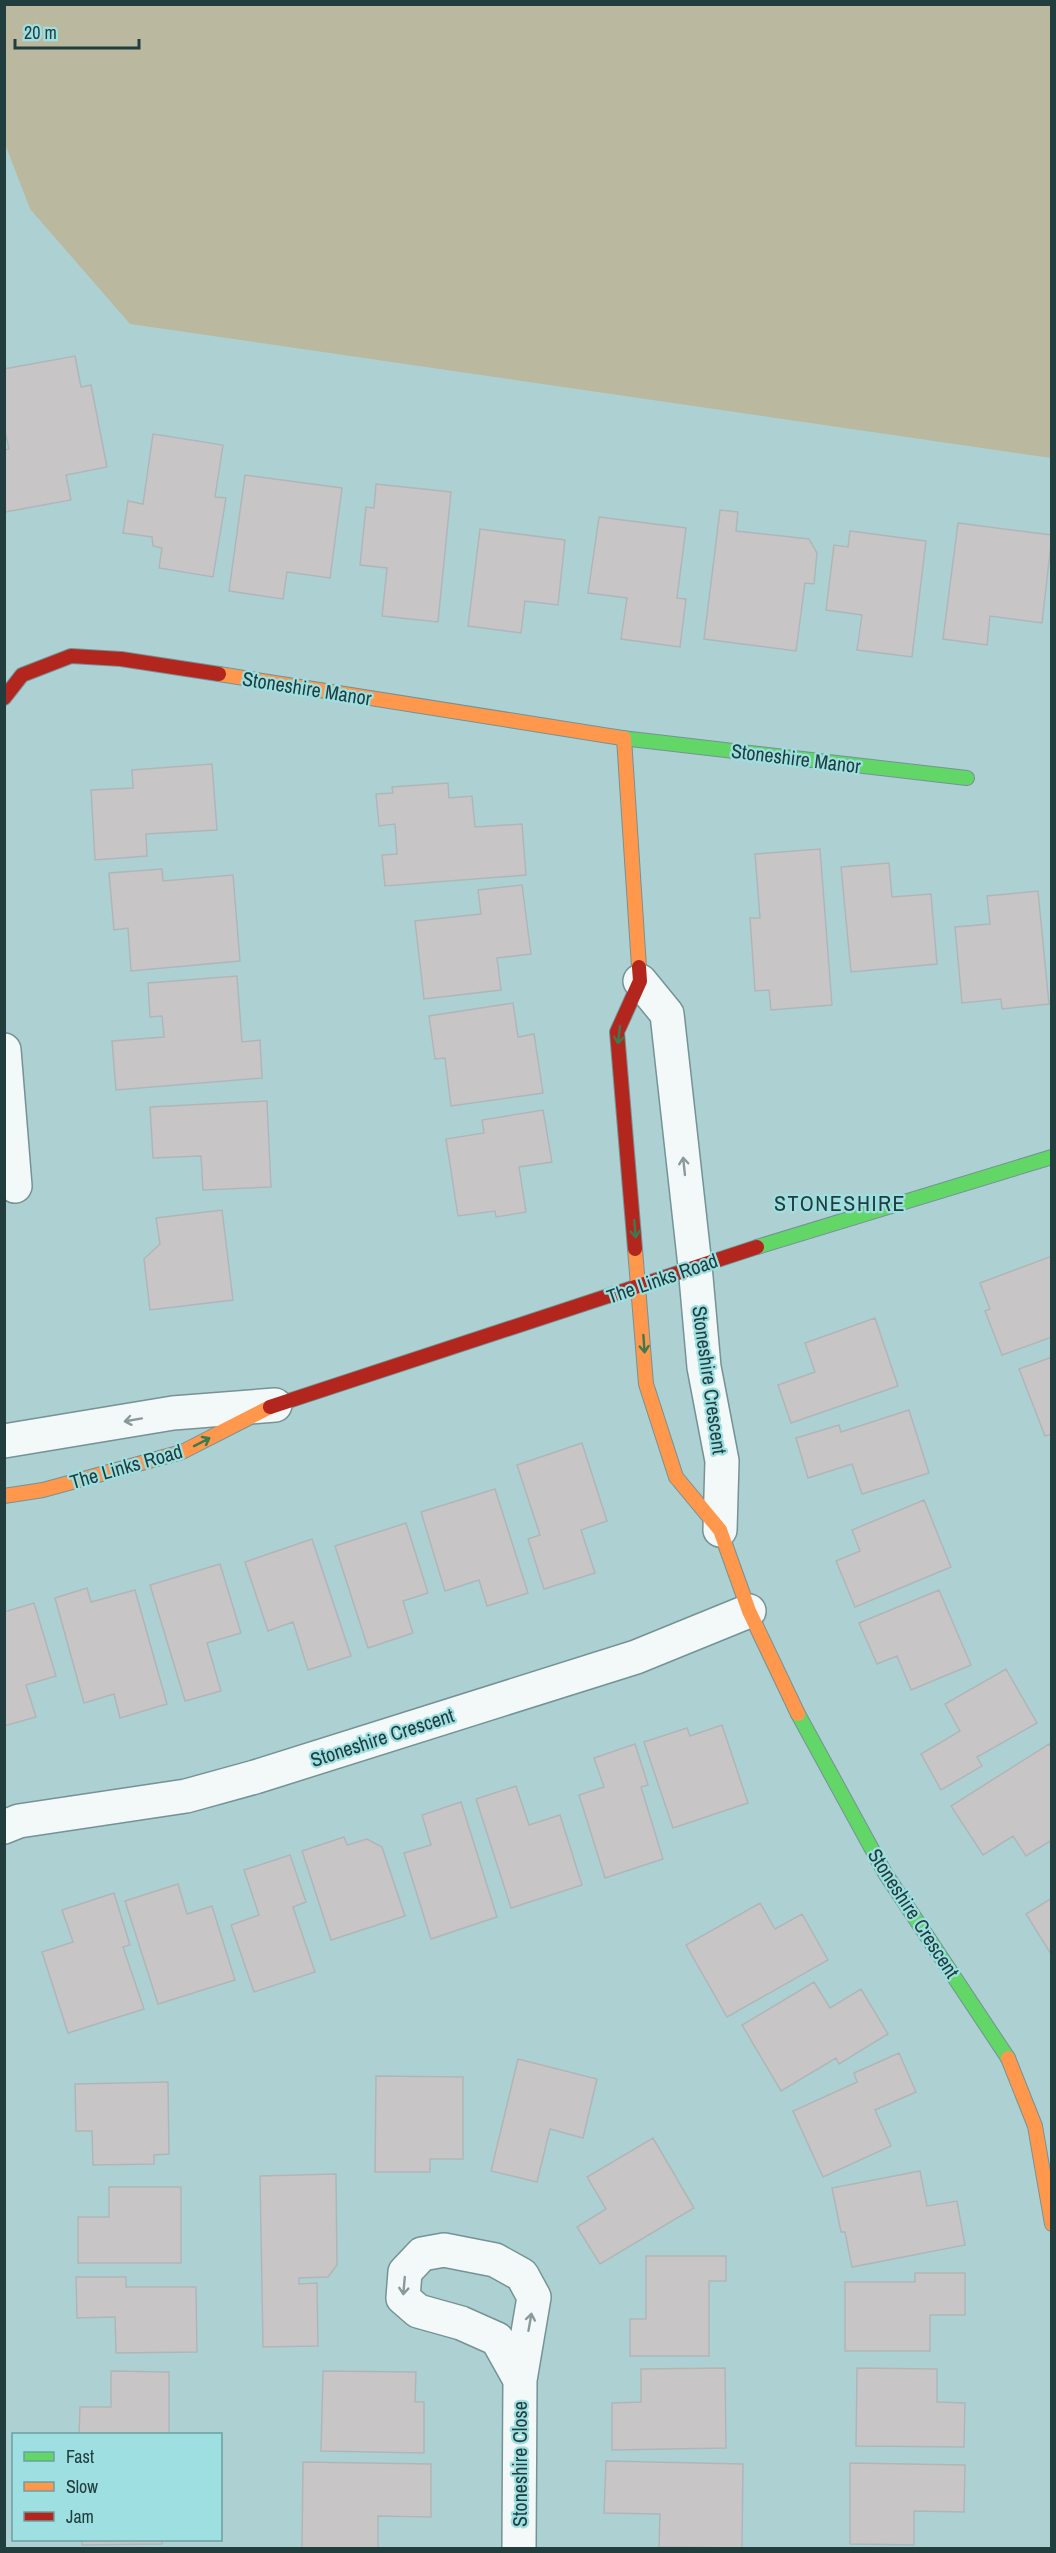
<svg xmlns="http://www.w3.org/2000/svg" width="1056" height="2553" font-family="'Archivo Narrow',sans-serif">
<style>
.green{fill:#bab9a0}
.building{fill:#c7c5c6;stroke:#b0b6b7;stroke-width:1.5}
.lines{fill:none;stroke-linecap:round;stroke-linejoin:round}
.street-casing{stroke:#759294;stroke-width:36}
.fast-casing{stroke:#759294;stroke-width:16}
.slow-casing{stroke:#759294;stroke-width:16}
.jam-casing{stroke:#759294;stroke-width:16}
.street{stroke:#f3f8f8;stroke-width:33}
.fast{stroke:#63d668;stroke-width:14}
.slow{stroke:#ff974d;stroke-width:14}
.jam{stroke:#b3261e;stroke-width:14}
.oneway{stroke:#3c7a4f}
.oneway2{stroke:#8a9a9b}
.labels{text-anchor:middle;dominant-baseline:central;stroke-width:4.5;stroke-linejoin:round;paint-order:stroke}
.street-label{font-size:20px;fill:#223d3e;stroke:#9ee0e2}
.quarter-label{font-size:22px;letter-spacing:1.5px;fill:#223d3e;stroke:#9ee0e2}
</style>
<rect width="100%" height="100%" fill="#add1d3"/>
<path class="green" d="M5 4 1051 5V458L130 324 30 209 5 144Z"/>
<path class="building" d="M75 356 81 387 91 385 107 467 66 475 71 500 5 512 4 450 9 449 4 427V369Z
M153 434 223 445 215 497 226 498 213 577 159 568 162 548 153 546 152 537 123 533 128 501 143 504Z
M245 475 342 488 330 578 287 572 283 599 229 591Z
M376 484 451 492 438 622 382 616 387 568 360 565 366 507 374 508Z
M720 510 738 512 736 531 809 539 817 553 814 584 805 583 796 651 704 639Z
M599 517 686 528 677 598 686 599 680 647 621 639 627 598 588 593Z
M958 523 1052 535 1042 623 990 616 987 645 943 639Z
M480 529 565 540 558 605 525 601 521 633 468 626Z
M850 531 926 541 912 657 857 650 862 615 826 610 834 545 848 547Z
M212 764 217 830 146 834 147 856 95 860 91 790 133 788 132 770Z
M448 783 449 798 472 796 475 827 522 824 526 875 385 886 382 855 397 854 395 824 379 826 376 794 393 793 392 787Z
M820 849 832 1005 771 1010 769 990 755 991 750 918H760L755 854Z
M889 863 892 897 931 894 937 964 851 972 841 867Z
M162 869 163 881 233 875 240 961 131 971 128 928 114 930 109 873Z
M522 885 531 954 497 958 501 990 424 999 415 921 481 914 478 890Z
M1038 891 1049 1004 1002 1009 1001 999 962 1003 955 927 990 924 987 896Z
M237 976 242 1042 260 1040 262 1078 116 1090 112 1041 164 1037 162 1016 150 1017 148 983Z
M513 1003 518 1037 534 1034 543 1093 451 1106 445 1058 435 1059 429 1016Z
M267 1101 271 1187 203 1190 201 1156 153 1158 150 1107Z
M543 1110 552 1162 519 1167 526 1212 496 1217 495 1211 458 1216 446 1139 484 1133 482 1120Z
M222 1210 233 1300 150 1310 144 1259 160 1244 156 1218Z
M1052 1256V1337L1002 1355 985 1311 990 1309 980 1283Z
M875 1318 898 1386 791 1423 778 1385 815 1372 805 1343Z
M1052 1357V1434L1045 1436 1019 1369Z
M909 1410 929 1473 862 1494 852 1464 808 1478 796 1438 839 1425 841 1432Z
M582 1443 607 1521 581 1530 595 1573 544 1589 528 1539 540 1535 517 1465Z
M495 1489 528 1593 487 1606 479 1580 445 1591 421 1512Z
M924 1500 951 1567 855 1607 836 1561 860 1551 852 1530Z
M406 1523 428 1593 403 1601 413 1633 368 1648 335 1546Z
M312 1539 351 1656 308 1670 293 1622 268 1631 245 1562Z
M220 1564 241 1633 207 1643 221 1691 185 1701 150 1585Z
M87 1588 91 1602 135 1590 167 1704 120 1718 114 1694 84 1703 55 1598Z
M939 1590 971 1665 911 1690 897 1656 877 1664 859 1623Z
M34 1603 56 1676 26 1685 36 1717 4 1726V1612Z
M1006 1669 1037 1723 977 1757 982 1766 941 1790 921 1754 960 1731 945 1704Z
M722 1725 748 1803 673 1828 644 1742 687 1728 690 1736Z
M635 1744 648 1785 641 1787 663 1859 605 1878 579 1795 604 1787 594 1758Z
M1049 1744 1052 1748V1840L1026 1856 1013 1836 983 1855 951 1806Z
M516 1786 529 1825 560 1815 582 1885 511 1908 476 1799Z
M461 1802 497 1917 431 1939 404 1853 431 1845 422 1815Z
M344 1837 347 1845 367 1839 382 1847 405 1916 331 1940 302 1851Z
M290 1855 306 1902 293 1907 315 1972 254 1992 231 1925 259 1915 244 1870Z
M178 1884 187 1914 212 1906 235 1980 158 2004 125 1901Z
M114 1893 130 1945 123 1947 144 2009 68 2033 42 1952 73 1942 62 1910Z
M1052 1898V1954H1051L1026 1914Z
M760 1903 775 1929 802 1914 828 1960 727 2017 686 1945Z
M814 1982 830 2008 861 1989 888 2034 839 2064 836 2058 781 2091 742 2025Z
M899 2053 916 2092 875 2110 891 2146 823 2177 793 2111 857 2082 854 2073Z
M518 2059 597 2079 583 2138 550 2129 537 2182 491 2171Z
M376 2076 463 2077V2159H430V2172H375Z
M168 2082 169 2154 154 2155V2164L93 2165 92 2131H76L75 2084Z
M653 2138 694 2208 600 2264 577 2227 606 2209 587 2177Z
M920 2171 927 2206 957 2201 965 2245 852 2267 845 2232H841L832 2188Z
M336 2174 337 2265 328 2277 299 2278V2284L317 2283 318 2346 263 2347 260 2176Z
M109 2187H181V2263H78V2217H109Z
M646 2256H726V2281H709V2356H630V2319H646Z
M915 2273H965V2315H930V2351H845V2282H915Z
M76 2277H126V2287H196L197 2352 116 2353 115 2317 77 2318Z
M725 2368 726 2448 612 2450V2403L641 2402V2369Z
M857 2368 937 2369V2402L965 2403 964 2447 856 2446Z
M111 2371 169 2372V2434H79L80 2407H111Z
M323 2371 416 2372 415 2402H424V2453L321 2451Z
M606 2461 743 2464 742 2548 659 2547 660 2514 604 2513Z
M303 2462 431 2464V2517L378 2516V2548H302Z
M850 2463 965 2465 964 2512 914 2511V2545L850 2544Z
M82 2540H162V2544L82 2545Z"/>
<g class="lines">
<g class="street-casing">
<path id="street" d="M640 981 667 1014 695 1266 704 1367 722 1461 720 1530
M4 1050 15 1186
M4 1441 173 1413 275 1405
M4 1827 19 1821 186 1796 255 1777 636 1657 749 1611
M519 2548 520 2380 534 2297 522 2275 495 2260 444 2250 422 2254 405 2272 403 2298 418 2311 461 2323 497 2339 520 2380"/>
</g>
<g class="fast-casing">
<path id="fast" d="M622 738 967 778
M757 1247 1052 1157
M798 1714 885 1873 1008 2058"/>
</g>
<g class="slow-casing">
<path id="slow" d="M219 674 622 738
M624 738 639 967
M635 1249 646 1384 676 1477 720 1530 749 1611 798 1714
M4 1496 43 1490 182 1452 270 1407
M1008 2058 1035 2126 1052 2224"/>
</g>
<g class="jam-casing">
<path id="jam" d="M4 698 22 675 71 656 121 659 219 674
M635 1249 617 1032 640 981 639 967
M270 1407 757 1247"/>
</g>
<use href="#street" class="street"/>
<use href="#fast" class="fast"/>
<use href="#slow" class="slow"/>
<use href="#jam" class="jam"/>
</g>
<defs><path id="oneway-shaft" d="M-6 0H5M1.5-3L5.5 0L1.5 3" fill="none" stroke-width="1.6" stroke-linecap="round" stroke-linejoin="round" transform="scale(1.5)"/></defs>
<g class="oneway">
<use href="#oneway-shaft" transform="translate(619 1035) rotate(96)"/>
<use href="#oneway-shaft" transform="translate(635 1229) rotate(85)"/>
<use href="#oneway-shaft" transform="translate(644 1344) rotate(86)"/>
<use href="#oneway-shaft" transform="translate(202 1442) rotate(-27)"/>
</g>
<g class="oneway2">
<use href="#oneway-shaft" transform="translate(684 1166) rotate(-96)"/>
<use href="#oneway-shaft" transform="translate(133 1420) rotate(170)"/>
<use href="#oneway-shaft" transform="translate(404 2286) rotate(95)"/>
<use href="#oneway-shaft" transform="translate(530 2322) rotate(-80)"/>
</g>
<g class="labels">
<g class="street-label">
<text transform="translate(307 688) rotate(9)">Stoneshire Manor</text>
<text transform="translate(796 758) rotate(7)">Stoneshire Manor</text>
<text transform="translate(662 1278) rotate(-19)">The Links Road</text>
<text transform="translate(710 1380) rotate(82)">Stoneshire Crescent</text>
<text transform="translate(126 1466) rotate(-16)">The Links Road</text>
<text transform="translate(382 1737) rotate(-18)">Stoneshire Crescent</text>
<text transform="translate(914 1913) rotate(57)">Stoneshire Crescent</text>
<text transform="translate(519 2464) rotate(-90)">Stoneshire Close</text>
</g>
<g class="quarter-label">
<text x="840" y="1203">STONESHIRE</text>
</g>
</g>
<rect width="1056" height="2553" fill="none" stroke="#223d3e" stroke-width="12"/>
<rect x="12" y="2433" width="210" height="108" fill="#9ee0e2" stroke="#6c9fa0" stroke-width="1.5"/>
<rect x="24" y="2452" width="30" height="9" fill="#63d668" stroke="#6c9fa0" stroke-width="1.5"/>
<text x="66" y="2463" font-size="18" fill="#223d3e">Fast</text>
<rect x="24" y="2482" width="30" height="9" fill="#ff974d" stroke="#6c9fa0" stroke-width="1.5"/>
<text x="66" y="2493" font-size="18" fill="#223d3e">Slow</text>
<rect x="24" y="2512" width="30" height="9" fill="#b3261e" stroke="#6c9fa0" stroke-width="1.5"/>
<text x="66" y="2523" font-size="18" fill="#223d3e">Jam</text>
<path d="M15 39v9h124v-9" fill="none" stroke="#223d3e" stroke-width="3"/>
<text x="24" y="39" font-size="18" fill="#223d3e" stroke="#9ee0e2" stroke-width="4.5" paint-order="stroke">20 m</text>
</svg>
